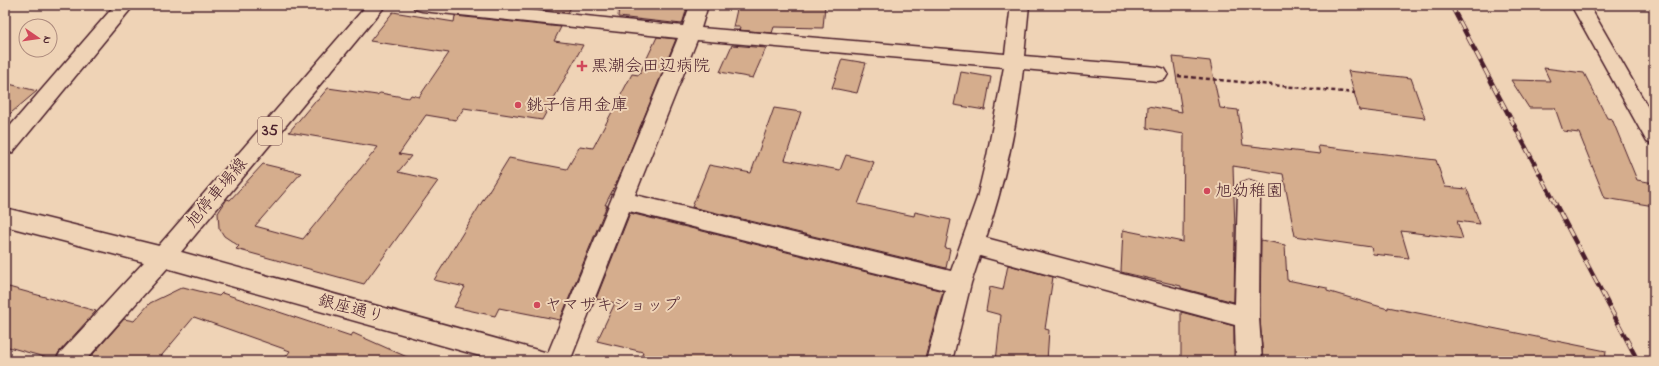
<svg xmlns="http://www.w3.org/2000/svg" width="1659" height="366" font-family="'Indie Flower','Klee One',sans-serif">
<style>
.building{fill:#d5ad8d;stroke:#4a1f2b}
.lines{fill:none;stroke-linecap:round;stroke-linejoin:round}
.minor-casing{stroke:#4a1f2b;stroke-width:3}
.major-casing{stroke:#4a1f2b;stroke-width:3}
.path{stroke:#4a1f2b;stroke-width:2.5;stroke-dasharray:4 3;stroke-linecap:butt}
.minor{fill:#efd3b6;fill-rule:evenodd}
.major{fill:#efd3b6;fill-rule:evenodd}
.rail-casing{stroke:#4a1f2b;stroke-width:4.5}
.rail{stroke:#efd3b6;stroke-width:3;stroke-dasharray:9;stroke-linecap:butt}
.poi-dot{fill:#d1495b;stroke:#efd3b6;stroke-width:1.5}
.labels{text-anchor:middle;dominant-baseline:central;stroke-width:4;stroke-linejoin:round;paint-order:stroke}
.shield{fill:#efd3b6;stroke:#7c5555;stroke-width:1}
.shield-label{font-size:16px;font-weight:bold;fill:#4a1f2b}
.poi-label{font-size:17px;fill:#4a1f2b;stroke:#efd3b6;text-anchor:start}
.street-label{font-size:17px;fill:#4a1f2b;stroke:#efd3b6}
</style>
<rect width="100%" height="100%" fill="#efd3b6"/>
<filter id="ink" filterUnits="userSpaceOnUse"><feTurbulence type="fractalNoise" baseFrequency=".025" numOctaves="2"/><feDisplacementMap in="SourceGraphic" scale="8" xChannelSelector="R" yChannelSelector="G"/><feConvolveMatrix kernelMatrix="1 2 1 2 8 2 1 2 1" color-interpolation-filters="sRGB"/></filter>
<g filter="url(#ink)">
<path class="building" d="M494 5H572L568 13Z
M619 5H688L682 24 618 17Z
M738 5H825L823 28 774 27 772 33 739 30 740 27H733Z
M393 12 454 22 455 16 561 27 554 41 583 45 542 120 464 108 456 120 426 115 399 154 411 156 398 172 438 181 364 284 236 249 239 246 224 236 219 228 218 213 227 199 230 200 263 164 301 173 255 226 303 239 378 147 289 132 315 101H317L328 88 377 95 380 93 409 98 411 95 419 97 449 53 370 41Z
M657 37 676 39 620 176 605 205H607L560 320 499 308 495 316 454 307 465 287 434 280 509 158 567 169 580 146 593 148 632 74 639 75Z
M732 45 766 48 753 78 720 72Z
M1173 57 1210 61 1220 108 1238 110 1243 145 1320 154 1318 146 1436 160 1445 187 1467 189 1480 224 1457 221 1463 239 1401 231 1409 258 1373 254 1371 247 1295 236 1283 174 1233 166 1235 230 1234 302 1181 288V286L1121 272 1123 230 1183 242 1184 134 1147 128 1148 106 1182 112Z
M842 59 866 63 857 93 832 88Z
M1544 68 1584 73 1607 118 1612 119 1637 180 1654 183V206L1605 198 1579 133 1563 131 1555 108H1529L1511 80 1550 81Z
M1348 71 1411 78 1425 118 1359 110Z
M961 72 991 77 985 110 954 105Z
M5 83 37 91 5 118Z
M774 108 801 112 785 160 840 170 846 155 874 162 858 204 914 216 915 212 951 220 945 248 950 249 946 268 692 207 709 165 751 173Z
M630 213 943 291 924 361H640L643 352 597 341 615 303 596 299Z
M1261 240 1285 245 1287 280 1327 288V291L1388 309V307L1606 351 1605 361H1263L1260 318Z
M1008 265 1053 277 1045 329 1049 330 1047 361H996L1001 315 986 311 990 287 1003 290Z
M5 286 96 311 59 352 55 360 5 346Z
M183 287 219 296 222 293 351 336 353 333 416 361H283L290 351 194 317 157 361H87L124 319 134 321 150 303Z
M1181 312 1234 326V361H1181Z"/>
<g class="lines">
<g class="minor-casing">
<path id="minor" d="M115 5H134L13 152 5 154V132Z
M413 5H479L683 26 690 5H708L701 28 1005 54 1011 5H1029L1024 56 1158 67 1165 69 1168 74 1165 79 1158 81 1023 69C1017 126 1004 184 986 238L1235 304 1238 189 1241 183 1249 180 1257 183 1260 189 1259 318 1262 361H1236L1235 325 980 256 971 283 952 361H926L945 290 629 211 570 361H498L163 267 5 226V208L163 247 548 353 678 38 422 11 415 9ZM697 40 1004 67 987 156 977 198 951 271 635 195Z
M1571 5H1589L1654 118V145L1647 142Z"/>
</g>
<g class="major-casing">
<path id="major" d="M367 5H386L171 264 85 361H56L60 353 155 250Z"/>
</g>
<path class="path" d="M1178 76 1355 93"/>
<use href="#minor" class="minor"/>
<use href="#major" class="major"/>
<g class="rail-casing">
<path id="rail" d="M1451 5 1638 361"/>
</g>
<use href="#rail" class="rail"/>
</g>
</g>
<g class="poi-dot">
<path d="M580 60h4v4h4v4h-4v4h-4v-4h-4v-4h4z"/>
<circle cx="518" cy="105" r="4"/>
<circle cx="1207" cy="191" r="4"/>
<circle cx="537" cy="305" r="4"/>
</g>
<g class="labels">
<rect class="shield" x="258" y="117" width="24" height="28" rx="3"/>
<g class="shield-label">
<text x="270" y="131">35</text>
</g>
<g class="poi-label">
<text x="591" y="66">黒潮会田辺病院</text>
<text x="526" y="105">銚子信用金庫</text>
<text x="1215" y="191">旭幼稚園</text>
<text x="545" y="305">ヤマザキショップ</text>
</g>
<g class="street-label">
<text transform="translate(217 193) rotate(-50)">旭停車場線</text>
<text transform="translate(351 309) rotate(15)">銀座通り</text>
</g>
</g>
<rect width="1659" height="366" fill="none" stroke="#efd3b6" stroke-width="20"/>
<rect x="10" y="10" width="1639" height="346" fill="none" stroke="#4a1f2b" stroke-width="1.5" filter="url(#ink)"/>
<g transform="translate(38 38) rotate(103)"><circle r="19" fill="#efd3b6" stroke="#ad8b7e"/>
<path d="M0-3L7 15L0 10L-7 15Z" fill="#d1495b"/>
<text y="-6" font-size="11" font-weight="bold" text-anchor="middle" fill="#4a1f2b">N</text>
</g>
</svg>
